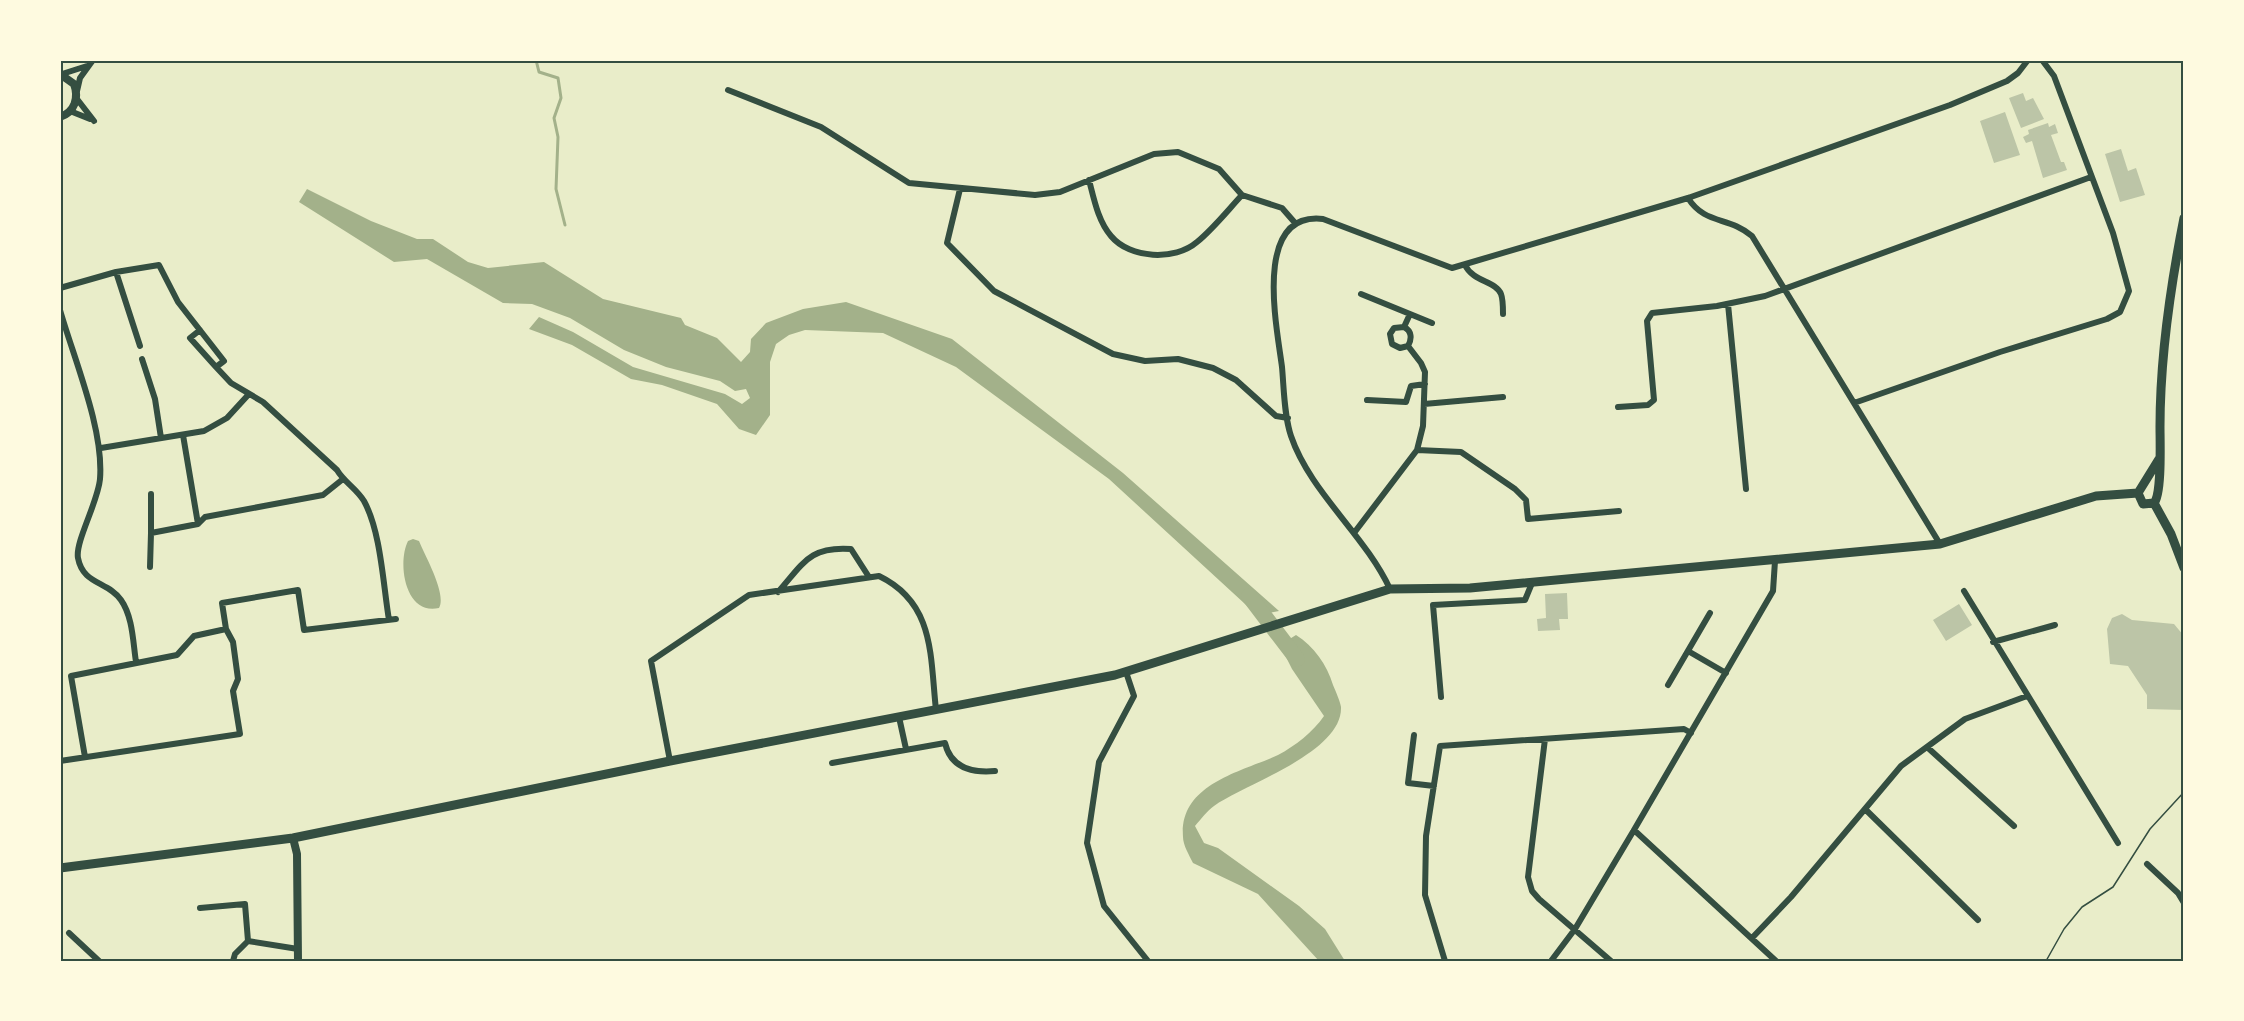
<svg xmlns="http://www.w3.org/2000/svg" width="2244" height="1021" font-family="Barlow,sans-serif">
<style>
.water{fill:#a3b18a}
.lines{fill:none;stroke-linecap:round;stroke-linejoin:round}
.stream{stroke:#a3b18a;stroke-width:3}
.river{stroke:#a3b18a;stroke-width:16}
.building{fill:#bcc5a7}
.path{stroke:#344e41;stroke-width:1.5}
.minor{stroke:#344e41;stroke-width:6}
.tertiary{stroke:#344e41;stroke-width:8}
.secondary{stroke:#344e41;stroke-width:8}
.primary{stroke:#344e41;stroke-width:9}
.neatline{fill:none;stroke:#344e41;stroke-width:2}
</style>
<rect width="100%" height="100%" fill="#e9edc9"/>
<path class="water" d="M307 189 371 221 417 239H433L468 262 488 268 544 262 603 299 681 318 685 325 717 338 741 362 750 352 751 339 766 323 803 309 846 302 952 339 1123 473 1279 611 1257 615 1109 479 956 367 883 333 805 330 789 335 776 344 770 362V415L756 435 739 429 717 404 662 385 631 379 572 345 529 329 539 317 573 332 633 367 725 394 742 404 750 398 746 389 735 391 720 381 666 367 624 350 570 318 532 304 503 303 427 259 394 262 299 202Z
M413 539 419 541C425 556 447 594 439 608 405 616 397 563 408 541Z
M1296 635C1314 646 1327 665 1333 685 1336 692 1340 701 1341 707 1343 753 1244 784 1214 806 1207 811 1201 819 1195 826L1204 843 1218 848 1299 906 1325 929 1345 961H1319L1258 894 1193 863C1189 855 1183 845 1183 837 1179 784 1241 772 1278 755 1295 746 1313 732 1324 716L1292 669 1280 645Z"/>
<g class="lines">
<path class="stream" d="M536 60 539 72 558 78 561 98 554 118 558 137 556 189 565 225"/>
<path class="river" d="M1249 596 1297 659"/>
</g>
<path class="building" d="M2023 93 2026 101 2033 98 2044 119 2021 128 2009 98Z
M2005 112 2020 155 1994 163 1980 121Z
M2048 123 2049 127 2055 124 2058 133 2051 135 2061 162H2064L2067 170 2043 178 2032 141 2026 143 2023 137 2029 134 2028 130Z
M2121 149 2128 171 2136 168 2145 195 2120 202 2105 154Z
M1567 593 1568 619H1559L1560 630 1538 631 1537 619 1546 618 1545 594Z
M1959 604 1972 625 1946 641 1933 620Z
M2122 614 2132 620 2174 624 2184 636V710L2147 709V695L2128 666 2110 664 2107 629 2112 618Z"/>
<g class="lines">
<path class="path" d="M2046 961 2064 929 2082 907 2113 887 2150 829 2184 792"/>
<path class="minor" d="M62 74 87 66
M728 90 821 127 909 183 1035 195 1060 192 1154 154 1178 152 1219 169 1242 195 1282 208 1296 224
M77 91 80 78 93 60
M77 99 94 121
M70 111 90 119
M1089 180C1094 199 1098 221 1111 236 1130 259 1175 261 1197 242 1213 229 1228 210 1242 195
M960 189 947 243 994 291 1113 354 1145 361 1178 359 1213 368 1236 380 1276 416 1288 418
M1688 198C1705 225 1729 216 1752 236L1940 544
M1465 265C1473 282 1496 281 1501 294 1503 299 1503 308 1503 314
M116 272 140 346
M60 288 116 272 159 265 178 302 224 361 216 367 231 383 263 402 337 470C344 482 356 488 364 501 381 532 383 584 389 620
M1361 294 1410 314
M1728 304 1746 489
M60 310C74 359 104 429 100 479 98 502 75 542 78 558 83 585 108 581 121 600 133 617 133 643 136 662
M1404 327 1410 314 1432 323
M200 330 190 338 216 367
M142 359 155 399 161 438
M1367 400 1406 402 1411 386 1425 384
M1854 403 2000 352 2107 319 2120 312 2129 291 2113 233 2054 76 2042 60
M1424 404 1503 397
M1618 407 1648 405 1654 400 1647 321 1652 313 1717 306 1765 296 2091 177
M183 435 198 524 205 517 323 495 343 479
M101 448 204 431 227 418 249 394
M1417 450 1461 452 1515 489 1526 500 1528 519 1619 511
M151 533V494
M1354 533 1417 450 1423 426 1425 372 1421 363 1408 346 1400 348 1392 344 1390 334 1394 328 1404 327C1412 331 1412 339 1408 346
M150 567 151 533 198 524
M1390 589C1365 535 1310 492 1291 436 1284 415 1284 389 1282 367 1277 328 1252 211 1323 219L1452 268 1688 198 1950 105 2007 81 2018 73 2028 60
M1964 591 2118 843
M778 592C803 564 809 546 851 549L869 577
M226 629 222 603 298 590 304 630 396 619
M1993 642 2055 625
M1688 651 1726 673
M1126 672 1134 696 1099 762 1087 843 1104 906 1148 961
M1668 685 1710 613
M1441 697 1433 605 1525 600 1532 583
M899 717 906 749
M1414 735 1408 783 1434 786
M1545 739 1528 877 1532 891 1539 899 1611 961
M1927 747 2014 826
M60 761 240 734 233 691 238 679 233 642 226 629 194 636 177 655 71 676 85 757
M670 761 651 661 749 595 879 576C935 603 930 656 936 710
M832 763 945 743C951 769 973 773 995 771
M1865 809 1978 920
M1634 830 1776 961
M2147 864 2178 893 2184 903
M200 908 245 904 248 941 298 949
M69 933 99 961
M1752 938 1791 897 1901 766 1965 719 2027 696
M233 961 235 954 248 941
M1445 961 1425 895 1426 836 1440 746 1684 729 1691 733
M1551 961 1575 929 1634 830 1773 591 1775 561"/>
<path class="tertiary" d="M60 74 74 84C79 98 75 112 60 117"/>
<path class="secondary" d="M293 838 297 854 298 961"/>
<path class="primary" d="M2138 493 2159 459
M2138 493 2143 504 2154 503
M2154 503C2162 494 2160 442 2160 427 2160 356 2170 288 2184 218
M2154 503 2171 534 2184 568
M60 868 293 838 670 761 1115 675 1390 589 1470 588 1940 544 2096 496 2138 493"/>
</g>
<rect width="2244" height="1021" fill="none" stroke="#fefae0" stroke-width="123"/>
<rect x="62" y="62" width="2120" height="898" class="neatline"/>
</svg>
